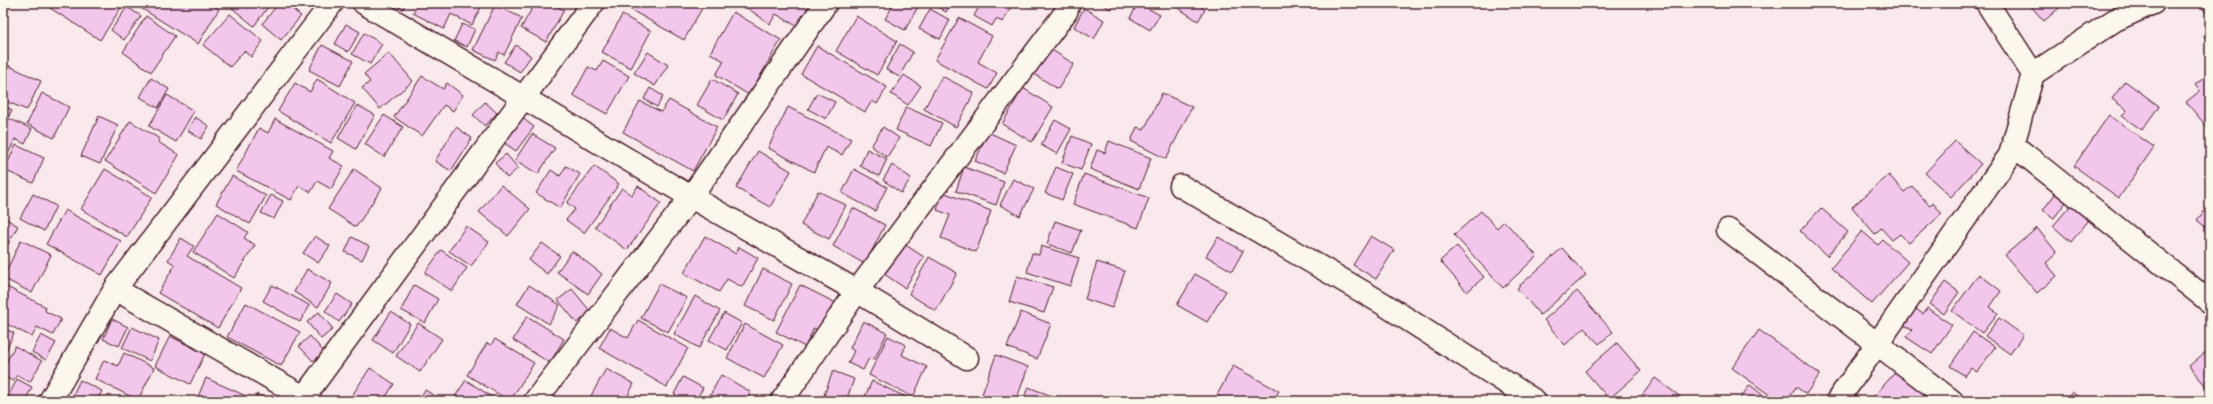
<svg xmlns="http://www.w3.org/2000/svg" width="2213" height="404" font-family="'Shantell Sans',sans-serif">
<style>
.building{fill:#f3c6ec;stroke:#4a1f2b}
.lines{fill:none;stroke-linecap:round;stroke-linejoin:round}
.minor-casing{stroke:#4a1f2b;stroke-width:25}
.minor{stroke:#fbf7ec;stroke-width:22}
</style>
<rect width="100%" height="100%" fill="#f9e8ec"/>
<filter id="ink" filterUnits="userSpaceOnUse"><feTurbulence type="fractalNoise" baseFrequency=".025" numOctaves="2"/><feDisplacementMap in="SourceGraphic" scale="8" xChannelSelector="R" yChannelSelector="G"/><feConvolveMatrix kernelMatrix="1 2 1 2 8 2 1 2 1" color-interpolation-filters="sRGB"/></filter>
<g filter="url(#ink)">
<path class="building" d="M54 3H124L100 40 50 8Z
M133 3H209L219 9 198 44Z
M236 3H271L254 26 232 8Z
M279 3H285L301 16 281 40 262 24Z
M390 3H406L403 9Z
M418 3H483L472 25 451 14 444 29 413 13Z
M535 3H551L564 10 546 42 521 28Z
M628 3H705L684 40 626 7Z
M740 3H812L798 27 776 14 770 24Z
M893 3H920L905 30 885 19 894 4Z
M931 3H951L946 12Z
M981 3H1013L1003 22 996 19 992 26 974 16Z
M1100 3H1114L1110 9Z
M1138 3 1160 15 1150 30 1130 18Z
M1177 3H1203L1201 7 1205 10 1198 21 1175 6Z
M2028 3H2065L2044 21Z
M2203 3H2210V18L2200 5Z
M495 5 522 18 504 55 499 52 495 60 473 50Z
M127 7 141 16 124 40 111 30Z
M1084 8 1104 20 1094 39 1074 27Z
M930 9 950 20 940 39 919 29Z
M733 12 781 40 749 95 716 75 724 61 710 53Z
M230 14 263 41 251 57 244 51 230 67 203 45Z
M622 15 651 31 631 68 602 52Z
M146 16 175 36 151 72 123 52Z
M856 16 897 41 877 75 836 51Z
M959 18 992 36 978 62 997 73 988 89 935 60Z
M346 24 360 32 348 52 335 44Z
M462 24 475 29 467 47 454 41Z
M2210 31V43L2204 36Z
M364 33 382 44 370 64 352 54Z
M900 44 913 52 899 77 886 69Z
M322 45 353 61 340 86 309 70Z
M516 45 531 56 520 72 504 62Z
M817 46 887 87 877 104 872 101 865 112 801 74Z
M1050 49 1074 64 1058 89 1034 74Z
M648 52 668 65 655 86 634 73Z
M389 53 413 81 380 109 362 88 370 82 364 74Z
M603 61 629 76 607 114 573 95 588 67 597 71Z
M3 63 41 81 27 110 3 100Z
M2210 73V124L2207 127 2186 102 2200 91 2195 85Z
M904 75 921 86 908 105 891 94Z
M422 76 443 89 447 83 463 95 453 111 444 105 422 136 394 117Z
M942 76 974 93 956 127 924 109Z
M151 78 169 89 158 108 140 97Z
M317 79 355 103 331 143 278 111 295 83 310 92Z
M712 79 738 94 723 120 697 105Z
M2125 81 2159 106 2142 130 2122 116 2127 110 2112 99Z
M650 88 663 96 657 107 644 99Z
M1023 88 1053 107 1032 142 1002 124Z
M42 93 69 107 54 138 27 124Z
M817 93 835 102 826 119 808 109Z
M1162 93 1192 107 1166 159 1131 141 1137 127 1144 130Z
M167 95 194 111 176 142 149 126Z
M669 100 717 127 693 171 623 132 640 101 661 112Z
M485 102 497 113 485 126 473 115Z
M357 105 375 115 356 149 338 138Z
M3 106 12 110 8 118 32 129 25 144 15 139 3 165Z
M788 107 851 139 842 155 826 147 814 172 768 148Z
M906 107 942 123 931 146 896 130Z
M384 115 403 127 384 157 365 144Z
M2109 115 2154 147 2119 198 2074 166Z
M99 116 118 125 100 164 81 156Z
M195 117 209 126 201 139 187 130Z
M521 117 534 127 516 151 503 142Z
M275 119 333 151 329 158 344 166 331 189 317 181 311 192 299 186 291 200 236 171 259 128 268 133Z
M1055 120 1071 129 1057 154 1041 145Z
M130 121 160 139 158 142 179 155 156 193 105 161Z
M456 127 472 138 451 171 435 161Z
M883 127 899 138 887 157 871 146Z
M988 132 1016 145 1003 173 975 161Z
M532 134 555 148 538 174 515 160Z
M1072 136 1091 144 1081 170 1062 163Z
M1109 141 1151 158 1139 189 1090 169 1097 150 1105 153Z
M1955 141 1981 164 1951 197 1925 173Z
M16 145 44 158 33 183 4 170Z
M867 149 887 159 879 176 860 166Z
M758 151 791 171 770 207 736 188Z
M506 154 518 168 507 178 495 163Z
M892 165 911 178 901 193 883 180Z
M566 166 580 174 560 208 536 193 551 170 560 176Z
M594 166 619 184 584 233 566 220 575 209 567 203Z
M964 167 1004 182 996 205 956 191Z
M1056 167 1073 174 1062 200 1045 193Z
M105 169 152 197 127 237 81 209Z
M354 169 382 188 356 227 328 209Z
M854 169 887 187 875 211 842 193Z
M1084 174 1149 198 1138 228 1073 204Z
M1889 175 1904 192 1912 186 1929 205 1933 203 1942 214 1909 243 1900 234 1892 240 1881 228 1875 234 1852 207Z
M232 176 266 196 250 224 216 204Z
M1013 179 1034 189 1020 216 1000 205Z
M501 185 530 209 508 236 479 212Z
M638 186 661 203 627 250 595 227 622 188 632 195Z
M818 191 846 205 829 239 801 225Z
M943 192 991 211 976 252 941 238 950 215 937 210Z
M33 194 56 206 44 231 20 218Z
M2055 194 2066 202 2054 218 2043 210Z
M271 195 283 201 274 219 261 213Z
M2210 204V231L2197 220Z
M2071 205 2089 220 2071 242 2053 226Z
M853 208 885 225 865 264 833 246Z
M1821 208 1848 232 1827 256 1800 231Z
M65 210 121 241 102 275 46 244Z
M1481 211 1497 228 1504 221 1537 256 1503 288 1454 235Z
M218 213 248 232 244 238 255 245 234 278 193 252Z
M3 217 18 226 3 253Z
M1055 221 1081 230 1072 253 1047 244Z
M466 226 489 242 471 266 449 251Z
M2037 228 2057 253 2046 263 2057 276 2037 293 2005 255Z
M1862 231 1878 245 1883 240 1908 262 1872 304 1831 268Z
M315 236 330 246 318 263 303 253Z
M705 236 736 254 739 247 758 258 742 287 727 279 719 292 684 273Z
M1371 236 1394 250 1376 279 1353 265Z
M352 237 369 246 362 260 345 252Z
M1218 237 1243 251 1232 271 1206 256Z
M181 238 194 246 187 256 241 288 218 328 158 293 175 265 168 260Z
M21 240 51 255 32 293 3 278Z
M542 243 560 256 547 274 529 260Z
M904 244 924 257 905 288 884 274Z
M1041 246 1079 258 1070 286 1027 272 1032 253 1039 255Z
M1457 246 1484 277 1467 292 1440 261Z
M1562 248 1586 275 1540 315 1517 288Z
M441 250 467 268 452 291 425 273Z
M572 251 602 274 588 294 557 272Z
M929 257 957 273 936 311 909 294Z
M1097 262 1125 271 1112 308 1085 299Z
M307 269 332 283 318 307 294 292Z
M763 269 792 284 774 320 745 306Z
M1195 274 1226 291 1207 322 1177 305Z
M1979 274 2001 291 1990 307 1998 313 1982 333 1952 311Z
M1017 276 1053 287 1044 313 1009 302Z
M1945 282 1959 292 1944 314 1930 304Z
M659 284 687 298 668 332 641 318Z
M3 285 46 307 45 311 61 319 53 335 37 327 32 337 3 322Z
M272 285 309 305 300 322 263 301Z
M414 285 438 299 425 323 401 310Z
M529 285 560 305 549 324 517 304Z
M800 285 838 304 824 333 814 328 805 347 776 332Z
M572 289 591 312 577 323 558 300Z
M1577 291 1613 332 1599 344 1584 328 1565 345 1544 320Z
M337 294 352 304 339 322 325 311Z
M695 296 720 311 699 348 674 334Z
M246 303 300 332 281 366 227 337Z
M1927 308 1952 325 1932 354 1906 337 1912 330 1904 325 1916 309 1923 314Z
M319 312 333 329 321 339 307 322Z
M391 312 410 324 393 353 373 340Z
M1021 312 1051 324 1037 359 1007 347Z
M724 313 742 323 727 350 709 340Z
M527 316 564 339 550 363 513 340Z
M1999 318 2023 335 2010 354 1985 336Z
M112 319 128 327 119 346 103 339Z
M638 320 688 348 667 387 599 348 610 328 628 338Z
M863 321 887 333 874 360 869 358 863 370 848 363 854 351 850 348Z
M418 323 442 339 420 372 396 356Z
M745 324 783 345 764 378 727 358Z
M132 327 159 340 150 361 122 348Z
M3 328 14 333 3 357Z
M1759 330 1820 374 1806 394 1796 387 1786 401H1778L1732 368Z
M1973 332 1995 347 1977 372 1971 368 1965 376 1950 366Z
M41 335 56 343 46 360 32 352Z
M170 336 205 354 190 384 155 366Z
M310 336 324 352 313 361 299 346Z
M888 336 906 345 902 355 927 367 913 397 869 375Z
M495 339 534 363 510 401 467 375 487 343 491 345Z
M1617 343 1641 371 1609 399 1585 371Z
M15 346 42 361 30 382 17 375 13 381 3 376V368Z
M2210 348V389L2209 390 2189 366Z
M124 353 154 368 138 400 95 379 104 360 118 366Z
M996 355 1028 367 1016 401 1007 398 1006 401H991L981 397Z
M1233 366 1279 391 1273 401H1227L1217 395Z
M370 368 394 384 383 401H357L351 397Z
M606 369 634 384 625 401H588Z
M1898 369 1926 393 1919 401H1870Z
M833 371 854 379 846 401H839L824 395Z
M721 375 751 392 746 401H707Z
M683 377 703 388 695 401H686L674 394Z
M206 378 246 396 244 401H196Z
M1655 378 1682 398 1680 401H1638Z
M17 379 32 387 25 401H6Z
M80 380 102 391 97 401H70Z
M466 380 498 401H452Z
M872 381 912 400 911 401H863Z
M1750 385 1770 401H1738Z
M1028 387 1052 396 1050 401H1023Z
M425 390 443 401H418Z
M2072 392 2084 401H2066Z
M257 394 270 401H254Z"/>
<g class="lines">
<g class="minor-casing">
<path id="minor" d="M364 3 691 197 857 291 967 358
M2033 74 2115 20 2153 3
M2013 145 2210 302
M1181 186 1382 303 1535 401
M1728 230 1952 401
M115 289 311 401
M304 397 593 3
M50 401 115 289 332 3
M535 401 691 197 826 3
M782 401 857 291 1066 12 1069 3
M1837 401 2010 155 2033 74 1987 3"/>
</g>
<use href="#minor" class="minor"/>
</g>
</g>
<rect width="2213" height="404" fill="none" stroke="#fbf7ec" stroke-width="16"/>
<rect x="8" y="8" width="2197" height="388" fill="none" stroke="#4a1f2b" stroke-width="1.5" filter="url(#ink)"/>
</svg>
